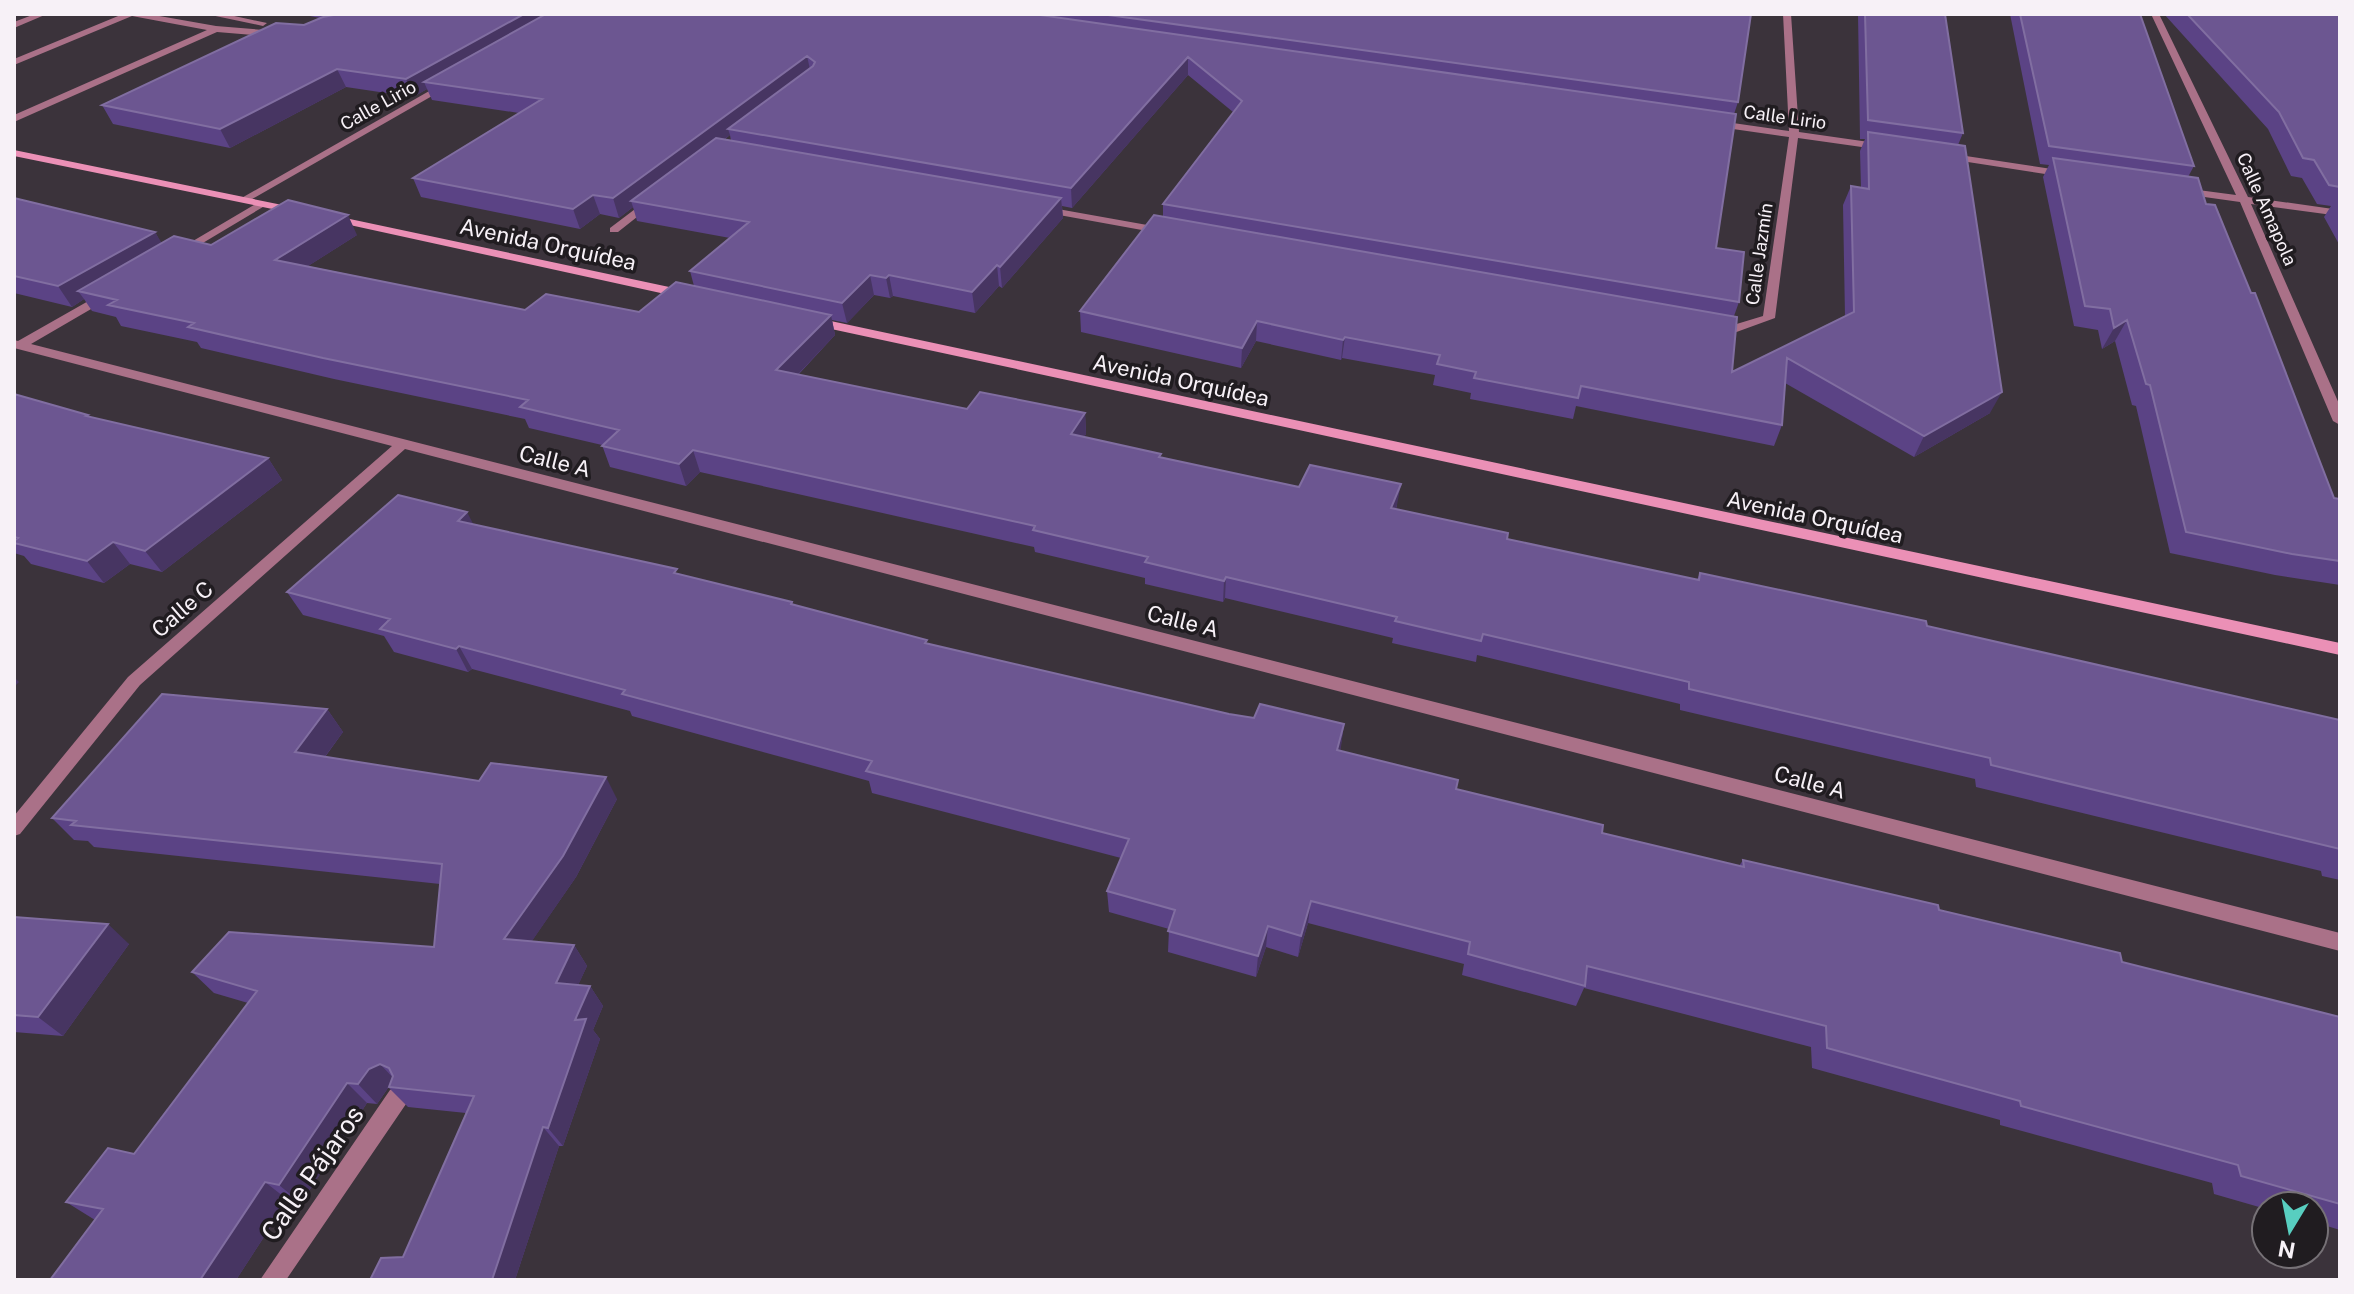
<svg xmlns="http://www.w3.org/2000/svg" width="2354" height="1294" font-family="'Public Sans',sans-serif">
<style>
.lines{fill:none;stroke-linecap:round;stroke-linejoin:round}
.lane{fill:#aa7188;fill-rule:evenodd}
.street{fill:#aa7188;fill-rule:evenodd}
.secondary{fill:#eb90b6;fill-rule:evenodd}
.wall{fill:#5b4385;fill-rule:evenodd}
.shaded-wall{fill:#473562}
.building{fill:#6c5691;stroke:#816ea1;stroke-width:2}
.labels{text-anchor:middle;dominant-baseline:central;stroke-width:7;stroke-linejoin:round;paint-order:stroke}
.far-street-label{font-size:18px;fill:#f7f1f7;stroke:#201c20}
.street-label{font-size:22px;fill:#f7f1f7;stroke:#201c20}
.near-street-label{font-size:26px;fill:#f7f1f7;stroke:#201c20}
</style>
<rect width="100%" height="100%" fill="#3b333b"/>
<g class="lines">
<path class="lane" d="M35 14H47L14 28V22Z
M123 14H148L216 26 276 31 280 34 276 37 217 32 14 122V115L207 30 132 16 14 65V59Z
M206 14H225L267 23 263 26Z"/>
<path class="street" d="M1783 14H1791L1799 132 1883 144 1888 147 1883 150 1798 138 1775 318 1731 334 1709 327 1715 323 1730 326 1763 316 1789 137 1712 126 1707 123 1712 120 1789 131Z
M2151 14H2159L2248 197 2340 210V216L2251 204 2340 406V425L2333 421 2240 202 2183 194 2178 191 2183 188 2236 195Z
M445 82 453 84 247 202 238 200Z
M1946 153 2065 171 2070 174 2065 177 1942 158 1941 156Z
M647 200 656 202 618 232H610V228Z
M259 202 268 204 186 253 176 251Z
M1041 206 1164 228 1170 231 1164 234 1037 211 1036 209Z
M106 291 110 292V298L31 344 2340 933V951L405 449 140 685 20 834 14 836V816L128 677 392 446 14 348V340L18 341Z
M398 1087 406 1090 409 1097 406 1104 286 1280H260L390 1090Z"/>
<path class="secondary" d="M14 150 297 208 302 211 297 214 14 156Z
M331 215 688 291 694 295 688 299 327 220 326 218Z
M812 317 2340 643V655L808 324 806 321Z"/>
</g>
<path class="wall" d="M300 14H326L320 18Z
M331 14H1751L1738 102 1734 114 1716 248 1739 302 1734 316 1732 372 1845 317 1843 205 1851 186 1861 188 1860 151 1865 139H1860L1858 14H1945L1963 133 1958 145 1990 413 1914 457 1785 383 1782 425 1774 446 1576 406 1573 419 1470 399 1471 393 1433 385 1435 375 1342 358 1341 360 1256 341 1241 368 1081 332 1080 311 1163 216V204L1233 112 1188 75 1072 208 1062 206 1063 218 1002 288 999 286 975 313 893 296 890 298 874 295 847 323 832 320 835 335 798 375 967 409 1085 413 1086 434 1084 437 1161 458 1299 487 1397 505 1396 509 1507 539 1697 580 1700 573 1927 626 2340 720V880L2322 876 2321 871 1976 787 1975 779 1680 710V704L1477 655 1476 662 1392 643 1393 638 1225 598 1223 602 1145 584V578L1035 552 1034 547 700 472 686 486 610 467 602 445 529 428 525 419 334 379 201 348 197 342 121 326 116 317 92 311 84 299 72 307 14 293V198L155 232 161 243 211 245 357 235 308 266 525 310 639 312 694 286 690 271 730 238 637 221 633 207 619 218 600 214 580 229 421 197 413 178 519 113 432 100 427 89 413 97 346 87 230 148 113 124 102 105 331 15ZM730 135 731 141 724 140Z
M2010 14H2140L2194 166 2188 177 2206 204 2334 498 2340 499V585L2275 575 2170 553 2136 406 2132 405 2115 341 2102 349 2098 330 2074 326 2043 177 2049 165 2040 164Z
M2164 14H2340V246L2324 217 2331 206 2317 204 2302 178 2291 176 2268 129Z
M14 394 88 415 90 417 268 458 282 480 162 572 130 564 104 583 31 564 24 556 14 553Z
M474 524 792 602 793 605 928 644 1229 714 1254 718 1344 724 1340 751 1456 789 1602 833 1739 866 1743 860 1939 910 2122 962 2340 1017V1230L2314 1222V1206H2266V1209L2214 1194 2212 1183 2000 1125V1120L1812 1068 1811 1047 1584 988 1576 1006 1462 975 1464 964 1308 923 1298 957 1266 947 1256 977 1168 952 1169 929 1109 912 1107 891 1121 858 872 793 869 781 632 716 630 711 472 669 468 672 394 652 384 636 303 615 287 592Z
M327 709 343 732 325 757 479 781 617 799 576 877 531 942 574 945 587 966 578 985 590 986 603 1006 593 1030 600 1039 563 1146H559L515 1280H370L403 1257 466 1113 408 1107 389 1088H388L377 1104 367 1103 301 1203 288 1200 236 1280H50L95 1220 66 1202 134 1154 248 1003 214 993 192 972 434 947 440 884 94 847 88 841 74 840 52 818Z
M14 917 129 944 63 1036 14 1032Z"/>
<path class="shaded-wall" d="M524 14H560L424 82 427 89 413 97 406 79Z
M807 56 811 74 728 129 730 135 639 203 631 201 633 207 619 218 613 198Z
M1188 57V75L1072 208 1071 188Z
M337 69 346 87 230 148 220 129Z
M593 195 600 214 580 229 573 209Z
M1061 198 1063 218 1002 288 1000 267Z
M348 215 357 235 286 280 275 260Z
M155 232 167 252 78 291 84 299 72 307 58 286Z
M997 265 999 286 975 313 972 292Z
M870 275 874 295 847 323 842 303Z
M889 275 893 296 890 298 886 278Z
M831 315 835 335 782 391 776 370Z
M2127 320 2115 341 2102 349 2114 328Z
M1257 321 1256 341 1241 368 1242 348Z
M1345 337 1342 358 1341 360 1343 340Z
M2002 392 1990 413 1914 457 1924 436Z
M1085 413 1086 434 1073 455 1071 434Z
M693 450 700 472 686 486 679 464Z
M268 458 282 480 162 572 145 551Z
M1401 484 1397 505 1388 529 1391 508Z
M467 512 479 535 458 521Z
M113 542 130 564 104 583 87 561Z
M1226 577 1225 598 1223 602 1224 581Z
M459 646 472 669 468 672 456 649Z
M14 677 19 682 14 687Z
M327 709 343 732 312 774 295 752Z
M1344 724 1341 747 1334 773 1337 750Z
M606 777 617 799 576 877 519 960 504 939Z
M1311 901 1308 923 1298 957 1301 936Z
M108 924 129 944 63 1036 38 1017Z
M1268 926 1266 947 1256 977 1258 956Z
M574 945 587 966 570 1003 556 983Z
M590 986 603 1006 593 1030 600 1039 563 1146 548 1128 575 1020Z
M380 1064 399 1084 388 1088 377 1104 358 1084 369 1069Z
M347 1083 367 1103 301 1203 279 1185Z
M543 1127 559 1146 515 1280H492Z
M265 1182 288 1200 236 1280H200Z"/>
<path class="building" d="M339 14H524L406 79 337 69 220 129 102 105 276 23 304 25 323 17Z
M546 14H1033L1736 114 1716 248 1744 252 1739 302 1163 204 1242 101 1188 57 1071 188 728 129 813 66 815 62 807 56 613 198 593 195 573 209 413 178 542 99 424 82Z
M1101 14H1751L1738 102Z
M1865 14H1945L1963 133 1868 120Z
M2020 14H2140L2194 166 2049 146Z
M2187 14H2340V187L2329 185 2314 160 2303 158 2279 112Z
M1868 132 1965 146 2002 392 1924 436 1787 358 1782 425 1581 386 1578 398 1474 378 1476 372 1437 364 1440 355 1345 337 1343 340 1257 321 1242 348 1080 311 1154 215 1737 317 1732 372 1854 312 1851 186 1869 189Z
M716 138 1061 198 1000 267 997 265 972 292 889 275 886 278 870 275 842 303 690 271 749 222 631 201Z
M2053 158 2198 178 2206 204 2215 205 2251 293H2255L2334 498 2340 499V561L2292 554 2186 532 2150 385 2146 384 2127 320 2114 328 2110 309 2085 306Z
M14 198 155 232 58 286 14 276Z
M288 200 348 215 275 260 525 310 546 294 639 312 676 282 831 315 776 370 967 409 980 392 1085 413 1071 434 1161 454 1159 457 1299 487 1310 465 1401 484 1391 508 1508 533 1507 539 1699 580 1700 573 1926 621 1927 626 2340 720V849L1991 765 1990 758 1689 689V682L1483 634 1481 641 1395 621 1397 617 1226 577 1224 581 1145 562 1148 557 1033 530 1035 526 693 450 679 464 602 446 619 430 520 407 528 400 323 358 188 327 194 323 108 305 117 300 78 291 174 236 211 245Z
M14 394 88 415 86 416 268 458 145 551 113 542 87 561 14 543V541L18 538 14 537Z
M398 495 467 512 458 521 677 569 674 573 792 602 791 604 927 640 925 643 1229 714 1254 718 1260 704 1344 724 1337 750 1458 780 1456 789 1603 825 1602 833 1744 867 1743 860 1938 905 1939 910 2120 953 2122 962 2340 1017V1204L2241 1176 2238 1165 2021 1106 2020 1101 1827 1048 1826 1026 1587 966 1585 986 1468 954 1470 942 1311 901 1301 936 1268 926 1258 956 1168 931 1175 910 1107 891 1129 839 866 771 872 761 622 694 625 690 459 646 456 649 380 629 390 619 287 592Z
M162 694 327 709 295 752 479 781 491 763 606 777 563 856 504 939 574 945 556 983 590 986 575 1020 586 1019 548 1128 543 1127 492 1280H370L381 1258 403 1257 474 1096 389 1087 393 1076 389 1068 380 1064 369 1069 358 1084 347 1083 279 1185 265 1182 200 1280H50L103 1209 66 1202 108 1148 134 1154 257 991 192 972 229 932 434 947 442 864 71 825 76 821 52 818Z
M14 917 108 924 38 1017 14 1015Z"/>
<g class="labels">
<g class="far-street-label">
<text transform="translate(378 105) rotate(-29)">Calle Lirio</text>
<text transform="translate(1785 117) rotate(8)">Calle Lirio</text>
<text transform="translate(2267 209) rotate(66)">Calle Amapola</text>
<text transform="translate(1759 254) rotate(-82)">Calle Jazmín</text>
</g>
<g class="street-label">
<text transform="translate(548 244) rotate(12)">Avenida Orquídea</text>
<text transform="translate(1181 380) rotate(12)">Avenida Orquídea</text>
<text transform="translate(555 461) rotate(14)">Calle A</text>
<text transform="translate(1815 517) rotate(12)">Avenida Orquídea</text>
<text transform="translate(182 609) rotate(-41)">Calle C</text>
<text transform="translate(1183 621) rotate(14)">Calle A</text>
<text transform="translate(1810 782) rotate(15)">Calle A</text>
</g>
<g class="near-street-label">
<text transform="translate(312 1173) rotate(-55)">Calle Pájaros</text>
</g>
</g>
<rect width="2354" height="1294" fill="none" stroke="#f7f1f7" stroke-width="32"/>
<g transform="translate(2290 1230) rotate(190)"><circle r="38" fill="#201c20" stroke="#767176" stroke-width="2"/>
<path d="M0-6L14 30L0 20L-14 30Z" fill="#58cec0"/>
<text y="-12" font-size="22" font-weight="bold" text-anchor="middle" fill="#f7f1f7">N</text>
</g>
</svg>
